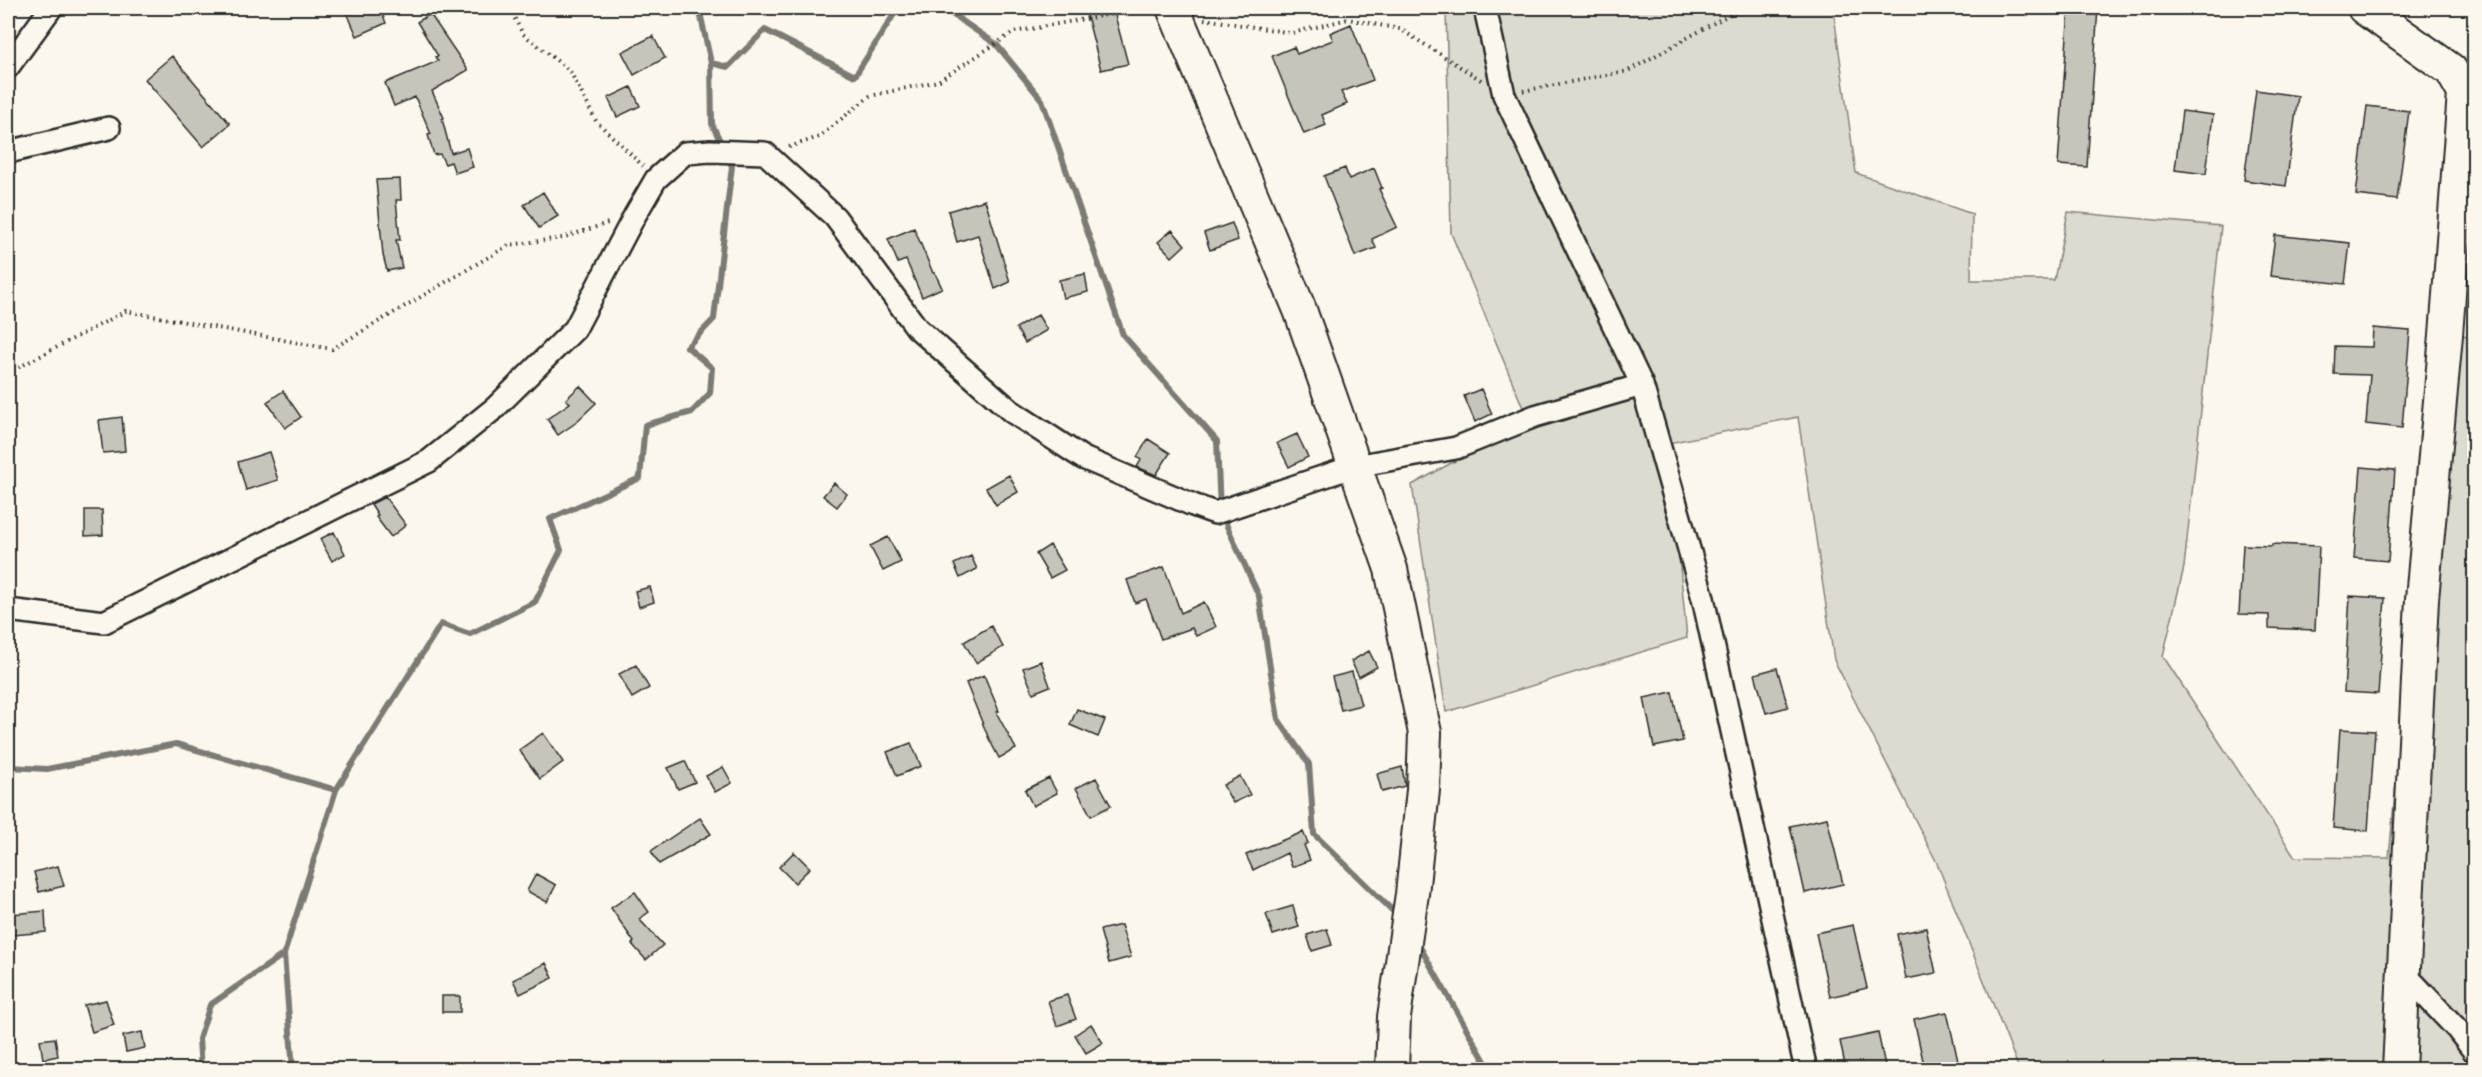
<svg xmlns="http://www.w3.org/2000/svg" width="2482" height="1077" font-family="Mali,sans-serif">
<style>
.green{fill:#dddad0;stroke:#84827e;stroke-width:1.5}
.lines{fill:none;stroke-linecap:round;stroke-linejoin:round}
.stream{stroke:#7b7a75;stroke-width:6}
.building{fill:#c7c4bc;stroke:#2b2b2b;stroke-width:1.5}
.street-casing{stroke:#2b2b2b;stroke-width:26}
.secondary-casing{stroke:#2b2b2b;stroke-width:36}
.path{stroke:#2b2b2b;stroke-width:4;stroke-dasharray:1.5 4.5;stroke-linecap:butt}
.street{stroke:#fbf7ec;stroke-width:21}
.secondary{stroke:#fbf7ec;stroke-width:32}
</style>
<rect width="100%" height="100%" fill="#fbf7ec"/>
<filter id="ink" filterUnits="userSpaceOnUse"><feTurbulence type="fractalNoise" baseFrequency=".0167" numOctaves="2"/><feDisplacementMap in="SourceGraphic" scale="12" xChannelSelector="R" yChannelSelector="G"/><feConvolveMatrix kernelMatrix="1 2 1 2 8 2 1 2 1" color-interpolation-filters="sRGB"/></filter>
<g filter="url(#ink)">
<path class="green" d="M1446 8H1833L1856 173 1972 214 1971 280H2054L2068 212 2221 226 2184 567 2163 656 2295 857 2389 858 2437 334 2474 336V1069H2019L1937 863 1834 660 1798 417 1668 443 1687 638 1446 712 1412 485 1528 420 1451 233Z"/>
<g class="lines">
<path class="stream" d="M699 8 711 63 712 124 723 147
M943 8 996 44 1042 100 1123 335 1217 441 1220 511 1259 596 1278 719 1309 764 1314 834 1397 915
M711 63 728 67 765 30 855 76 898 8
M8 767 47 769 176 744 336 790
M1416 940 1490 1070
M201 1070 199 1039 210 1005 284 954
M293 1070 284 954 336 790 441 624 470 634 535 602 561 550 550 519 640 478 645 425 692 412 710 393 712 368 687 347 714 319 732 166 727 157"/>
</g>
<path class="building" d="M345 8H380L386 23 357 36Z
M1085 8H1113L1128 64 1101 70Z
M2069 8H2098L2087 167 2058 165Z
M430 14 468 70 432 91 444 118 442 119 451 153 467 148 473 167 455 173 451 162 445 164 440 154 434 155 428 135 431 134 415 97 394 106 385 83 438 61 435 57 438 56 417 22Z
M1351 24 1373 80 1341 92 1347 104 1322 115 1326 125 1304 134 1272 56 1294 47 1297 54 1333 40 1330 33Z
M653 36 665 58 634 75 622 52Z
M172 56 230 124 203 147 145 79Z
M631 87 640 106 617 117 608 98Z
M2256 90 2298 96 2286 186 2244 180Z
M2367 106 2409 111 2397 200 2356 195Z
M2182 111 2213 115 2206 174 2175 170Z
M1345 168 1349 179 1374 168 1382 188 1379 189 1397 227 1372 239 1376 248 1355 256 1324 176Z
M400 179 401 200H396L400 240H396L402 268 387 271 383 255 376 180Z
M543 192 558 216 539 228 524 205Z
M985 200 1010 282 995 289 978 235 957 242 948 211Z
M1232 223 1238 240 1210 250 1204 233Z
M914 228 933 273H935L942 288 922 297 906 260 898 263 888 239Z
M1172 230 1185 245 1172 257 1158 242Z
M2275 235 2350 243 2345 284 2270 276Z
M1085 274 1088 292 1063 298 1059 280Z
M1038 315 1047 330 1025 343 1016 328Z
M2373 328 2410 331 2402 428 2366 424 2370 375 2334 374 2335 346 2372 347Z
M580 386 596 403 574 424 558 435 547 419 570 403 566 399Z
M1481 389 1492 414 1475 422 1464 396Z
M283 391 301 417 285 428 267 402Z
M122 417 125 451 103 453 99 420Z
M1297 434 1308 457 1289 467 1277 443Z
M1148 439 1170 453 1156 475 1137 467 1141 460 1137 457Z
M269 452 278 480 246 490 238 462Z
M2361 467 2395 470 2388 561 2354 558Z
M1009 475 1018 492 996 505 986 488Z
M834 483 847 494 837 507 823 496Z
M385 497 406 525 391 537 376 517 378 515 371 504Z
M85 510H102L103 535 85 536Z
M334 532 345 554 332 561 320 539Z
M888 537 901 562 883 571 870 546Z
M2272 544 2319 546 2315 630 2269 628V615L2239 614 2243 545 2272 546Z
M1050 545 1065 570 1050 578 1036 554Z
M971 556 977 569 960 578 954 564Z
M1164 567 1181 613 1204 602 1216 627 1196 636 1192 628 1161 639 1146 599 1135 603 1127 580Z
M650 587 654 602 639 607 635 591Z
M2350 596 2385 598 2378 694 2344 692Z
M991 626 1003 647 976 663 964 642Z
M1369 651 1377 667 1359 677 1351 661Z
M1041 661 1050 686 1033 693 1023 668Z
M636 665 649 688 632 698 619 674Z
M1777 668 1788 707 1766 713 1755 674Z
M1352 672 1361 705 1341 710 1332 677Z
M984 675 999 711 996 712 1016 749 999 758 989 739 966 683Z
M1672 692 1683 741 1654 747 1644 698Z
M1077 709 1105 720 1098 737 1070 725Z
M2340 729 2375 731 2368 831 2333 828Z
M543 733 563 762 540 779 519 750Z
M911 743 921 766 897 776 887 752Z
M685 761 695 782 678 789 668 768Z
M723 767 732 783 715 792 706 776Z
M1402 767 1405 786 1382 792 1377 774Z
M1240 776 1250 795 1233 803 1223 785Z
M1049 778 1057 793 1033 806 1025 790Z
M1096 778 1111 806 1091 816 1076 788Z
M700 818 711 834 659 864 651 851Z
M1827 818 1843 884 1805 893 1790 826Z
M1303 832 1308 843 1304 845 1310 860 1292 867 1287 853 1253 870 1246 855Z
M794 852 810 868 795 883 779 867Z
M58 866 64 886 39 892 34 872Z
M536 874 556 885 547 902 527 891Z
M635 892 649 912 639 919 663 945 646 960 632 944 634 942 611 908Z
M1293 906 1299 927 1273 935 1266 914Z
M45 911 46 932 13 935 11 914Z
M1121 925 1131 957 1109 963 1100 930Z
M1853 925 1867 988 1830 997 1816 933Z
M1926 928 1936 973 1906 979 1897 934Z
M1327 929 1332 945 1312 951 1307 935Z
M546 963 553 978 520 994 513 980Z
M1067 995 1076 1019 1057 1026 1048 1001Z
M442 996H460V1012H442Z
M106 1000 114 1025 92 1032 84 1005Z
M1947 1012 1960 1070H1925L1914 1019Z
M1091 1024 1103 1043 1086 1053 1075 1035Z
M142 1032 145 1048 126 1052 123 1036Z
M1878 1033 1886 1070H1846L1840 1041Z
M55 1038 58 1056 43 1059 40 1040Z"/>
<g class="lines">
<g class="street-casing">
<path id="street" d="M1485 8 1504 95 1642 385 1703 598 1806 1070
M8 67 51 8
M8 152 109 128
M8 610 104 622 429 461 495 408 575 329 635 215 656 179 685 153 710 151 765 153 835 217 917 328 1011 411 1083 458 1193 505 1215 513 1355 466 1456 448 1535 416 1642 385
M2405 974 2457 1029 2474 1051"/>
</g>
<g class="secondary-casing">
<path id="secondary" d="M1173 8 1300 310 1391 569 1425 733 1423 790 1412 894 1394 1017 1392 1070
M2364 8 2451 70 2464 93 2446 335 2422 599 2399 1070"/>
</g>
<path class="path" d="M509 8 523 34 570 71 596 121 643 166
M1204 19 1292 33 1348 19 1400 29 1481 80
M1523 91 1628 71 1730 14 1757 8
M789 147 819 137 870 96 938 81 1014 32 1128 11 1149 12
M8 373 126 311 332 349 509 245 562 238 608 223"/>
<use href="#street" class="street"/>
<use href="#secondary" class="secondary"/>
</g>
</g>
<rect width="2482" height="1077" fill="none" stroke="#fbf7ec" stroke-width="30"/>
<rect x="15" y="15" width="2452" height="1047" fill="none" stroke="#2b2b2b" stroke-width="2" filter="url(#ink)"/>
</svg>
